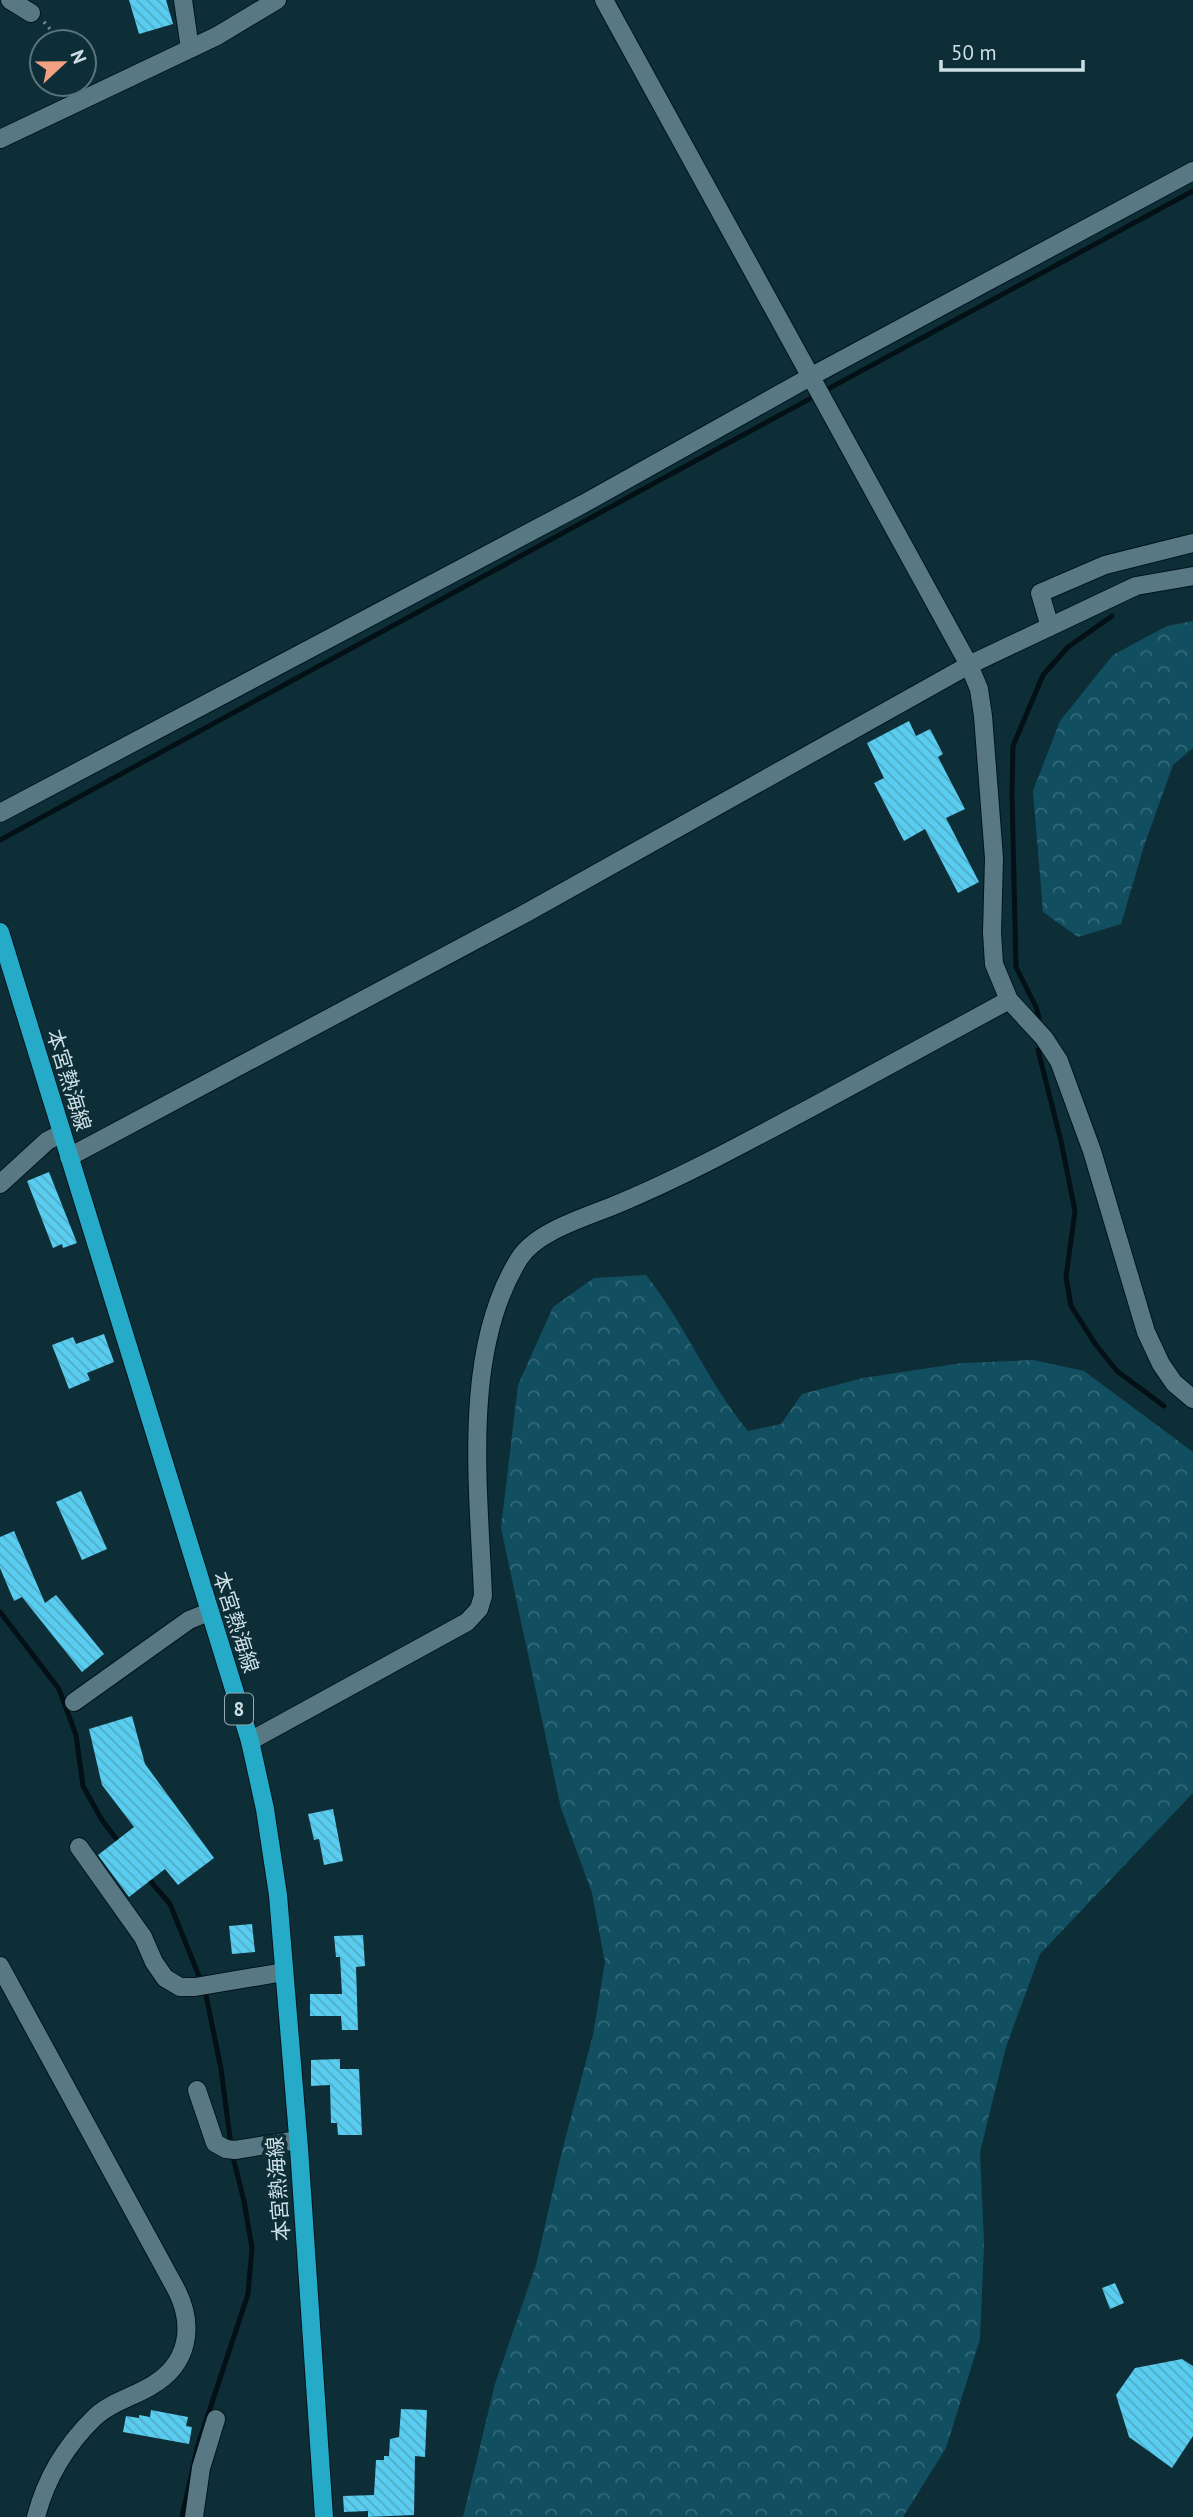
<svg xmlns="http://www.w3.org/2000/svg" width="1193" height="2517" font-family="'PT Sans','Noto Sans JP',sans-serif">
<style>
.forest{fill:url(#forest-crowns)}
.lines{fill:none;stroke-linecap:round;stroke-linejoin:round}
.stream{stroke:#031015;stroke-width:5}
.building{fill:url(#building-back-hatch)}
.minor-casing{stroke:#00151c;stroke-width:20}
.major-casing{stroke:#00151c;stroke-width:20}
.path{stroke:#748d94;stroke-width:3.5;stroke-dasharray:2 5;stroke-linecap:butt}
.minor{stroke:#587883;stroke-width:18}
.major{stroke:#25aac8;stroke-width:18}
.labels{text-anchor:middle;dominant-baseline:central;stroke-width:7;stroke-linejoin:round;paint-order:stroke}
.shield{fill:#0e2e37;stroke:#94aab1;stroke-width:2}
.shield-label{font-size:19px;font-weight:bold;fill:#cddfe5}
.street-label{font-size:21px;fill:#cddfe5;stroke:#0e2e37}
</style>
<defs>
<pattern id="forest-crowns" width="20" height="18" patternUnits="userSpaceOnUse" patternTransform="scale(1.75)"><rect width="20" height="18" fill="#114f60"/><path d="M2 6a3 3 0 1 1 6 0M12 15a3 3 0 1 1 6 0" fill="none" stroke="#326877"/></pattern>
<pattern id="building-back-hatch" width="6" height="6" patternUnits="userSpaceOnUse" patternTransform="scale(1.75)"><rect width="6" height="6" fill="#58cdf0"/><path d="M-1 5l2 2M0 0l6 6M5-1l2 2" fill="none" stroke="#52aac5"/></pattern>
</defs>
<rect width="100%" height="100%" fill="#0e2e37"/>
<path class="forest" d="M1193 621V748L1173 765 1144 846 1121 924 1078 937 1043 912 1033 791 1060 721 1113 655 1167 626Z
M646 1275C685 1324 708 1383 748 1431L781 1424 802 1394 863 1378 962 1363 1033 1360 1084 1371 1193 1452V1793L1040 1954 1006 2047 980 2152 984 2244 980 2339 946 2448 903 2517H463L495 2384 536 2265 562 2151 593 2035 605 1962 592 1893 561 1808 501 1528 518 1385 553 1307 594 1278Z"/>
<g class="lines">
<path class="stream" d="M0 840C397 622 795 407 1193 191
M1039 1018 1036 1007 1016 967 1012 793 1013 746 1043 675 1068 647 1112 616
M1038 1050 1061 1141 1075 1211 1066 1277 1071 1306 1096 1345 1117 1371 1164 1406
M0 1612 59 1689 76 1735 83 1786 102 1820 120 1844
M146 1876 170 1904 201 1981
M182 2517 198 2445 248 2294 252 2248 244 2201 232 2153 221 2069 205 1990"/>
</g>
<path class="building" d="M129 0H166L173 24 139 34Z
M909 721 916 736 930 729 943 754 938 757 965 809 946 818 979 882 958 893 925 829 904 841 874 783 884 778 867 743Z
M49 1172 77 1243 63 1248 62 1244 53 1248 27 1181Z
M104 1334 114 1362 87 1373 90 1380 69 1389 52 1345 73 1337 76 1344Z
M81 1491 107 1549 82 1560 56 1502Z
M14 1531 45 1603 56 1595 104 1654 82 1672 22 1597 14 1601 0 1568V1537Z
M132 1716 145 1764 214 1858 178 1885 165 1869 129 1897 98 1855 134 1827 102 1785 89 1729Z
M333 1809 343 1861 324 1865 319 1839 314 1840 308 1814Z
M252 1924 255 1952 232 1954 229 1926Z
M363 1935 365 1966 356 1967 358 2030H342L341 2016H310V1994H342L340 1957H336L334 1936Z
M340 2059V2069H359L362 2135H338L337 2123H331L330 2085 311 2086V2060Z
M1115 2283 1124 2303 1110 2309 1102 2288Z
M1182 2359 1193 2366V2436L1172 2468 1129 2437 1116 2395 1135 2368Z
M401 2409 427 2410 425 2457 415 2456 414 2515 368 2517V2511L344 2512 343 2496 374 2495 376 2460H384V2456H389L390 2439 399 2437Z
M151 2410 188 2417 186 2426 192 2427 189 2444 123 2432 126 2416 139 2418V2415L150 2417Z"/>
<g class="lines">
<g class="minor-casing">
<path id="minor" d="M10 0 31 13
M183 0 190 49
M604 0 969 665 1136 586 1193 576
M0 139 217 36 277 0
M1050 627 1040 593 1105 565 1193 543
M0 813 583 504 810 377 1193 171
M69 1157 526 913 969 665 979 689 983 716 994 858 992 933 994 964 1009 1000 1044 1038 1059 1061 1092 1151 1146 1332 1161 1364 1174 1383 1193 1399
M0 1184 47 1141 62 1133
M74 1702 189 1620 209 1612
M250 1741 467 1622 479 1609 483 1596C479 1490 461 1352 519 1259 537 1230 590 1216 620 1203 687 1175 750 1140 814 1106 879 1071 944 1035 1009 1000
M79 1847 143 1937 154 1962 165 1978 180 1987H195L284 1972
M0 1966 176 2289C195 2326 189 2364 151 2386 133 2397 111 2402 95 2417 66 2445 46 2478 36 2517
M197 2090 215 2143 226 2149 235 2150 298 2140
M194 2517 201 2468 216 2419"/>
</g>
<g class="major-casing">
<path id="major" d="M0 932 250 1741 265 1809 278 1895 299 2148 324 2517"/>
</g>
<path class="path" d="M44 22 61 42"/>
<use href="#minor" class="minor"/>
<use href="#major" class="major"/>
</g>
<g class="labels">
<rect class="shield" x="225" y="1693.5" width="28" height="31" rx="5"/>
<g class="shield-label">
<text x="239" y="1709">8</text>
</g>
<g class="street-label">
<text transform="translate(69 1080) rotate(73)">本宮熱海線</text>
<text transform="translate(236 1622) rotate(72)">本宮熱海線</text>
<text transform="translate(278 2189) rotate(-94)">本宮熱海線</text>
</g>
</g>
<g transform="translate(63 63) rotate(68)"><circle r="33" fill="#0e2e37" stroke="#5a757d" stroke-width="2"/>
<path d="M0-5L12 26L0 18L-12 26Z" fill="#f3a082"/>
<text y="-10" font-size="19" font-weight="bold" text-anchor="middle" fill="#cddfe5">N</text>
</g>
<path d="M941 60v10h142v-10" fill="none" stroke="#cddfe5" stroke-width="3.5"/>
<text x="951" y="60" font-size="21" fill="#cddfe5" stroke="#0e2e37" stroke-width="5" paint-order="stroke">50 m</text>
</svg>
